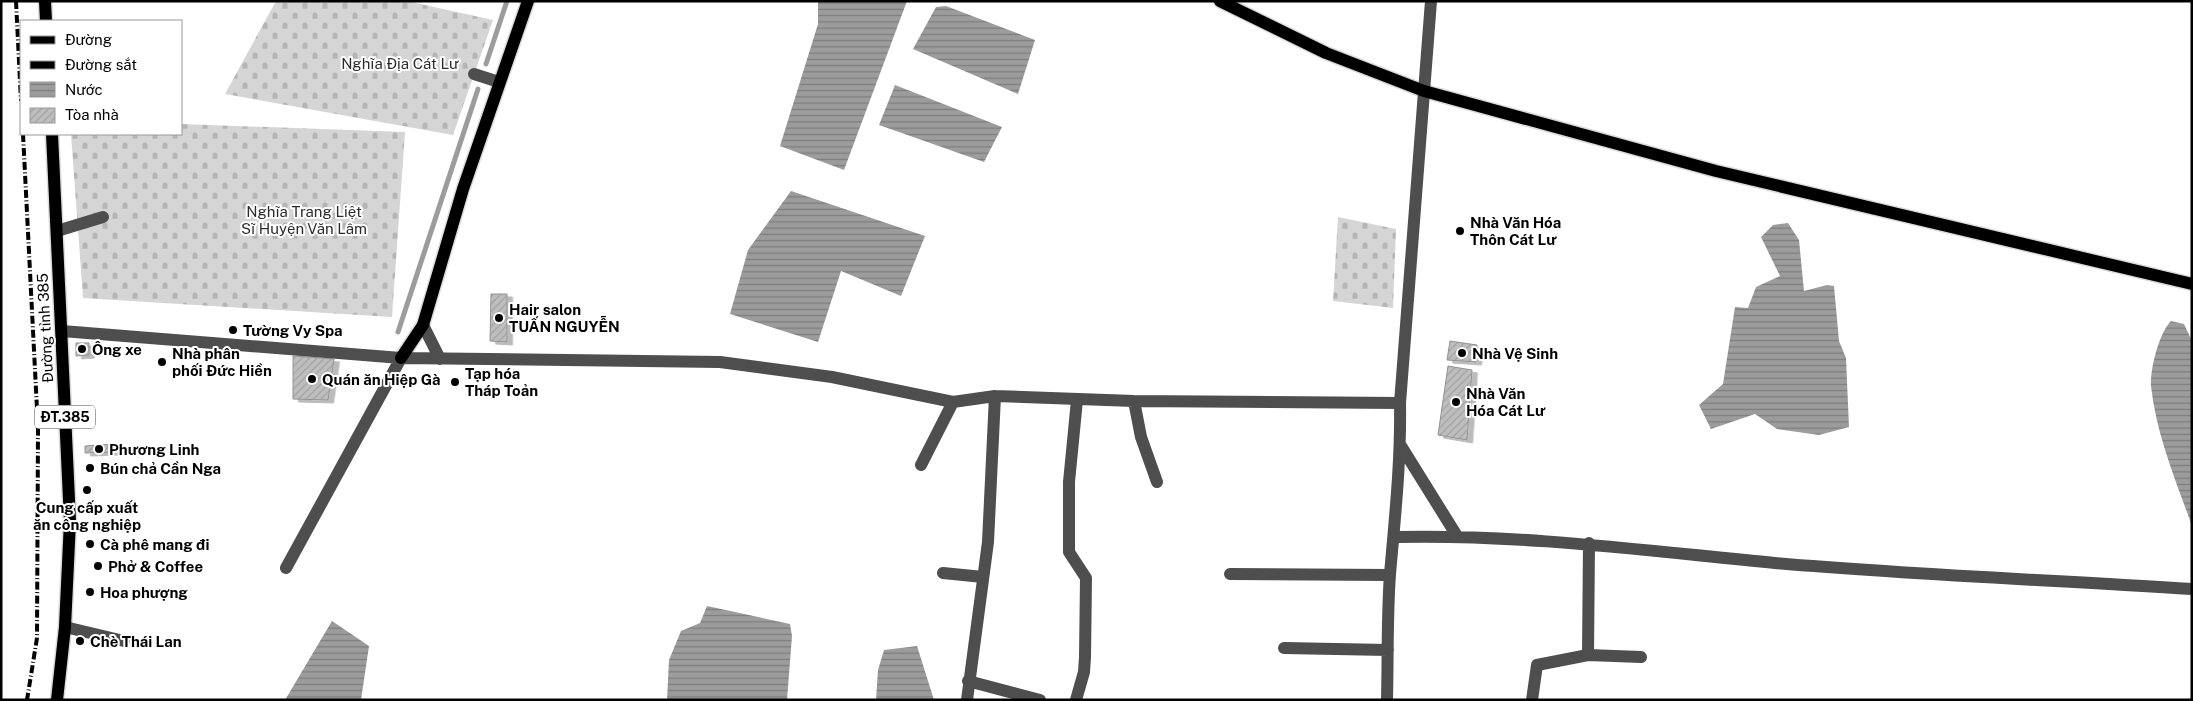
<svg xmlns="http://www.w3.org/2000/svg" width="2193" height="701" font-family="'Public Sans',sans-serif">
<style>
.cemetery{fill:url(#cemetery-stones)}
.water{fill:url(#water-rules)}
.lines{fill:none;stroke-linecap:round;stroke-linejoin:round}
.stream{stroke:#9c9c9c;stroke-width:5}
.building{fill:url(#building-hatch);stroke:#929292;filter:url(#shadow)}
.major-casing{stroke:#dbdbdb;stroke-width:15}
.minor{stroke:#4e4e4e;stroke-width:12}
.major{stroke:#000;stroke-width:12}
.rail{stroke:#000;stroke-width:4;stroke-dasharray:8 2.5 1 2.5;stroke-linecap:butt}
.poi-dot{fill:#000;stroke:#fff;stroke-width:2}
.labels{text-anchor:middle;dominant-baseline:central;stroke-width:4;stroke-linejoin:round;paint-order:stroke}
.shield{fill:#fff;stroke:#4c4c4c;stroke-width:1}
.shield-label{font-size:14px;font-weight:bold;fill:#000}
.park-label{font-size:15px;fill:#2c2c2c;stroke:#fff}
.poi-label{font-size:15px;font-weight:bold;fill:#000;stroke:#fff;text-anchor:start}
.street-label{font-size:15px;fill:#000;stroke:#fff}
</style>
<defs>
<pattern id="cemetery-stones" width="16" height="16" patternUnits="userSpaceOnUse" patternTransform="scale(1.25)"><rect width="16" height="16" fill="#d5d5d5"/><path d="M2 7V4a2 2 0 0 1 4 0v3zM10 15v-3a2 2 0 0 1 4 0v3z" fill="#b5b5b5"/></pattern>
<pattern id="water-rules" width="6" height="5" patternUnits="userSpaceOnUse" patternTransform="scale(1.25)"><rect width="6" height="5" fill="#9c9c9c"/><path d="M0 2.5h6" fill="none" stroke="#7d7d7d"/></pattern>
<pattern id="building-hatch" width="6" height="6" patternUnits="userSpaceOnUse" patternTransform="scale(1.25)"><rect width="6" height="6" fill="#bebebe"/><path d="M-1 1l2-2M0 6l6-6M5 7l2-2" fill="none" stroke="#a2a2a2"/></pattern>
<filter id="shadow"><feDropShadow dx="5.5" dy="3" stdDeviation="0" flood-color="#0004"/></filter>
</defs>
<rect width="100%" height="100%" fill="#fff"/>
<path class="cemetery" d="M276 1H407L493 20 453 135 225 94Z
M181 124 405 132 392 317 83 298 71 134H181Z
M1338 217 1396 229 1393 308 1333 301Z"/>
<path class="water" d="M818 1H907L844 170 780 146 818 24Z
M946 6 1035 40 1018 94 913 49 936 7Z
M895 85 1002 127 984 162 879 125Z
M791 191 925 236 901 296 841 271 818 342 730 314 748 250Z
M1788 223 1799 240 1804 291 1827 285 1834 286 1839 341 1846 358 1849 427 1819 435 1777 429 1755 414 1711 429 1699 405 1723 384 1735 307 1748 308 1756 287 1780 276 1761 237 1773 225Z
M2171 321 2184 324 2192 341V526C2176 481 2156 434 2151 386 2150 369 2159 333 2171 321Z
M707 606 790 624 792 636 787 700H667L669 660 681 631 700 623Z
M332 621 369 646 361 700H285Z
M917 646 934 700H876L878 670 884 650Z"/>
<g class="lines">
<path class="stream" d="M486 64 507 1
M398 332 478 89"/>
</g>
<path class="building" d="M491 294H507V342L490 341Z
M1450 341 1477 345 1476 362 1447 360Z
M76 343H89V355L76 356Z
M293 356 334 359 328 400 293 399Z
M1448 366 1472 370 1467 440 1438 435Z
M114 444V452L85 453V446Z"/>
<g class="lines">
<g class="major-casing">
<path id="major" d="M45 1 46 21
M1220 1 1326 53 1424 91 1716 171 2192 284
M52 134 70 521 65 627 57 700
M401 358 423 325 463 189 528 1"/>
</g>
<path class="minor" d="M474 74 499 82
M57 231 103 217
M423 325 440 359
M62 331 401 358 720 362 832 377 953 402 995 396 1134 401 1400 403
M1134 401 1141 437 1157 482
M1401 446 1457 536
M921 465 953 402
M1395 537C1522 534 1648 551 1775 563 1914 575 2053 580 2192 589
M286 568 401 358
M943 573 983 577
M1230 574 1390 575
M65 627 124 641
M1284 648 1388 650
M1588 655 1641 657
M968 681 1040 700
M967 700 988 542 995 396
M1076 700 1084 672 1085 657 1086 578 1069 552V482L1077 400
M1387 700C1388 658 1387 616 1390 574 1395 517 1401 461 1400 403L1431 1
M1532 700 1537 665 1588 655 1589 543"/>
<use href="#major" class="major"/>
<path class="rail" d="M16 1 21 101
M23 134 38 429 37 638 27 700"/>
</g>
<g class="poi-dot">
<circle cx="1460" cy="231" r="5"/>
<circle cx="499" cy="318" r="5"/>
<circle cx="233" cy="330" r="5"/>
<circle cx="82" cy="349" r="5"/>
<circle cx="1462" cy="353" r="5"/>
<circle cx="162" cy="362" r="5"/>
<circle cx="312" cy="379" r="5"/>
<circle cx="455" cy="382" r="5"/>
<circle cx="1456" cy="402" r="5"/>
<circle cx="99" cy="449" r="5"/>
<circle cx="90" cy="468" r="5"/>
<circle cx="87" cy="490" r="5"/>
<circle cx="90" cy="544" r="5"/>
<circle cx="98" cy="566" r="5"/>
<circle cx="90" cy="592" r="5"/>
<circle cx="80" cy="641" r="5"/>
</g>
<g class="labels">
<rect class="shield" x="35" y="405.5" width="60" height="23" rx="4"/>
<g class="shield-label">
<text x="65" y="417">ĐT.385</text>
</g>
<g class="park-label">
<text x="400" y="63">Nghĩa Địa Cát Lư</text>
<text x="304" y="211">Nghĩa Trang Liệt<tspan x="304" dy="17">Sĩ Huyện Văn Lâm</tspan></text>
</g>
<g class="poi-label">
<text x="1470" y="222">Nhà Văn Hóa<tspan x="1470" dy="17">Thôn Cát Lư</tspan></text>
<text x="509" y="309">Hair salon<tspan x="509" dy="17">TUẤN NGUYỄN</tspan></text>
<text x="243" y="330">Tường Vy Spa</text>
<text x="92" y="349">Ông xe</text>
<text x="172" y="353">Nhà phân<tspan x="172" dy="17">phối Đức Hiền</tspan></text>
<text x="1472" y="353">Nhà Vệ Sinh</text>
<text x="465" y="373">Tạp hóa<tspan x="465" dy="17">Tháp Toản</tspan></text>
<text x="322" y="379">Quán ăn Hiệp Gà</text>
<text x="1466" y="393">Nhà Văn<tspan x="1466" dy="17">Hóa Cát Lư</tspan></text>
<text x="109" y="449">Phương Linh</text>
<text x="100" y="468">Bún chả Cần Nga</text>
<text x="87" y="507" text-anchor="middle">Cung cấp xuất<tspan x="87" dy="17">ăn công nghiệp</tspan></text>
<text x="100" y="544">Cà phê mang đi</text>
<text x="108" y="566">Phở &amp; Coffee</text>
<text x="100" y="592">Hoa phượng</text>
<text x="90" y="641">Chè Thái Lan</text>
</g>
<g class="street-label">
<text transform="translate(45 328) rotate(-93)">Đường tỉnh 385</text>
</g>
</g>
<rect width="2193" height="701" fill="none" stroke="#000000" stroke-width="5"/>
<rect x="20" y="20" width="162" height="115" fill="#ffffff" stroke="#999999"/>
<rect x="30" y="36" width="25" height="8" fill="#000000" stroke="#999999"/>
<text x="65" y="45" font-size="15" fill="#000000">Đường</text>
<rect x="30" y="61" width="25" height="8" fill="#000000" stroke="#999999"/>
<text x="65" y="70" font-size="15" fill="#000000">Đường sắt</text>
<rect x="30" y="82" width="25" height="15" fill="url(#water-rules)" stroke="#999999"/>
<text x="65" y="95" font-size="15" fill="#000000">Nước</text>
<rect x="30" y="108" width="25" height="15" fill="url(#building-hatch)" stroke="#999999"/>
<text x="65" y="120" font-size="15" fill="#000000">Tòa nhà</text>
</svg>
